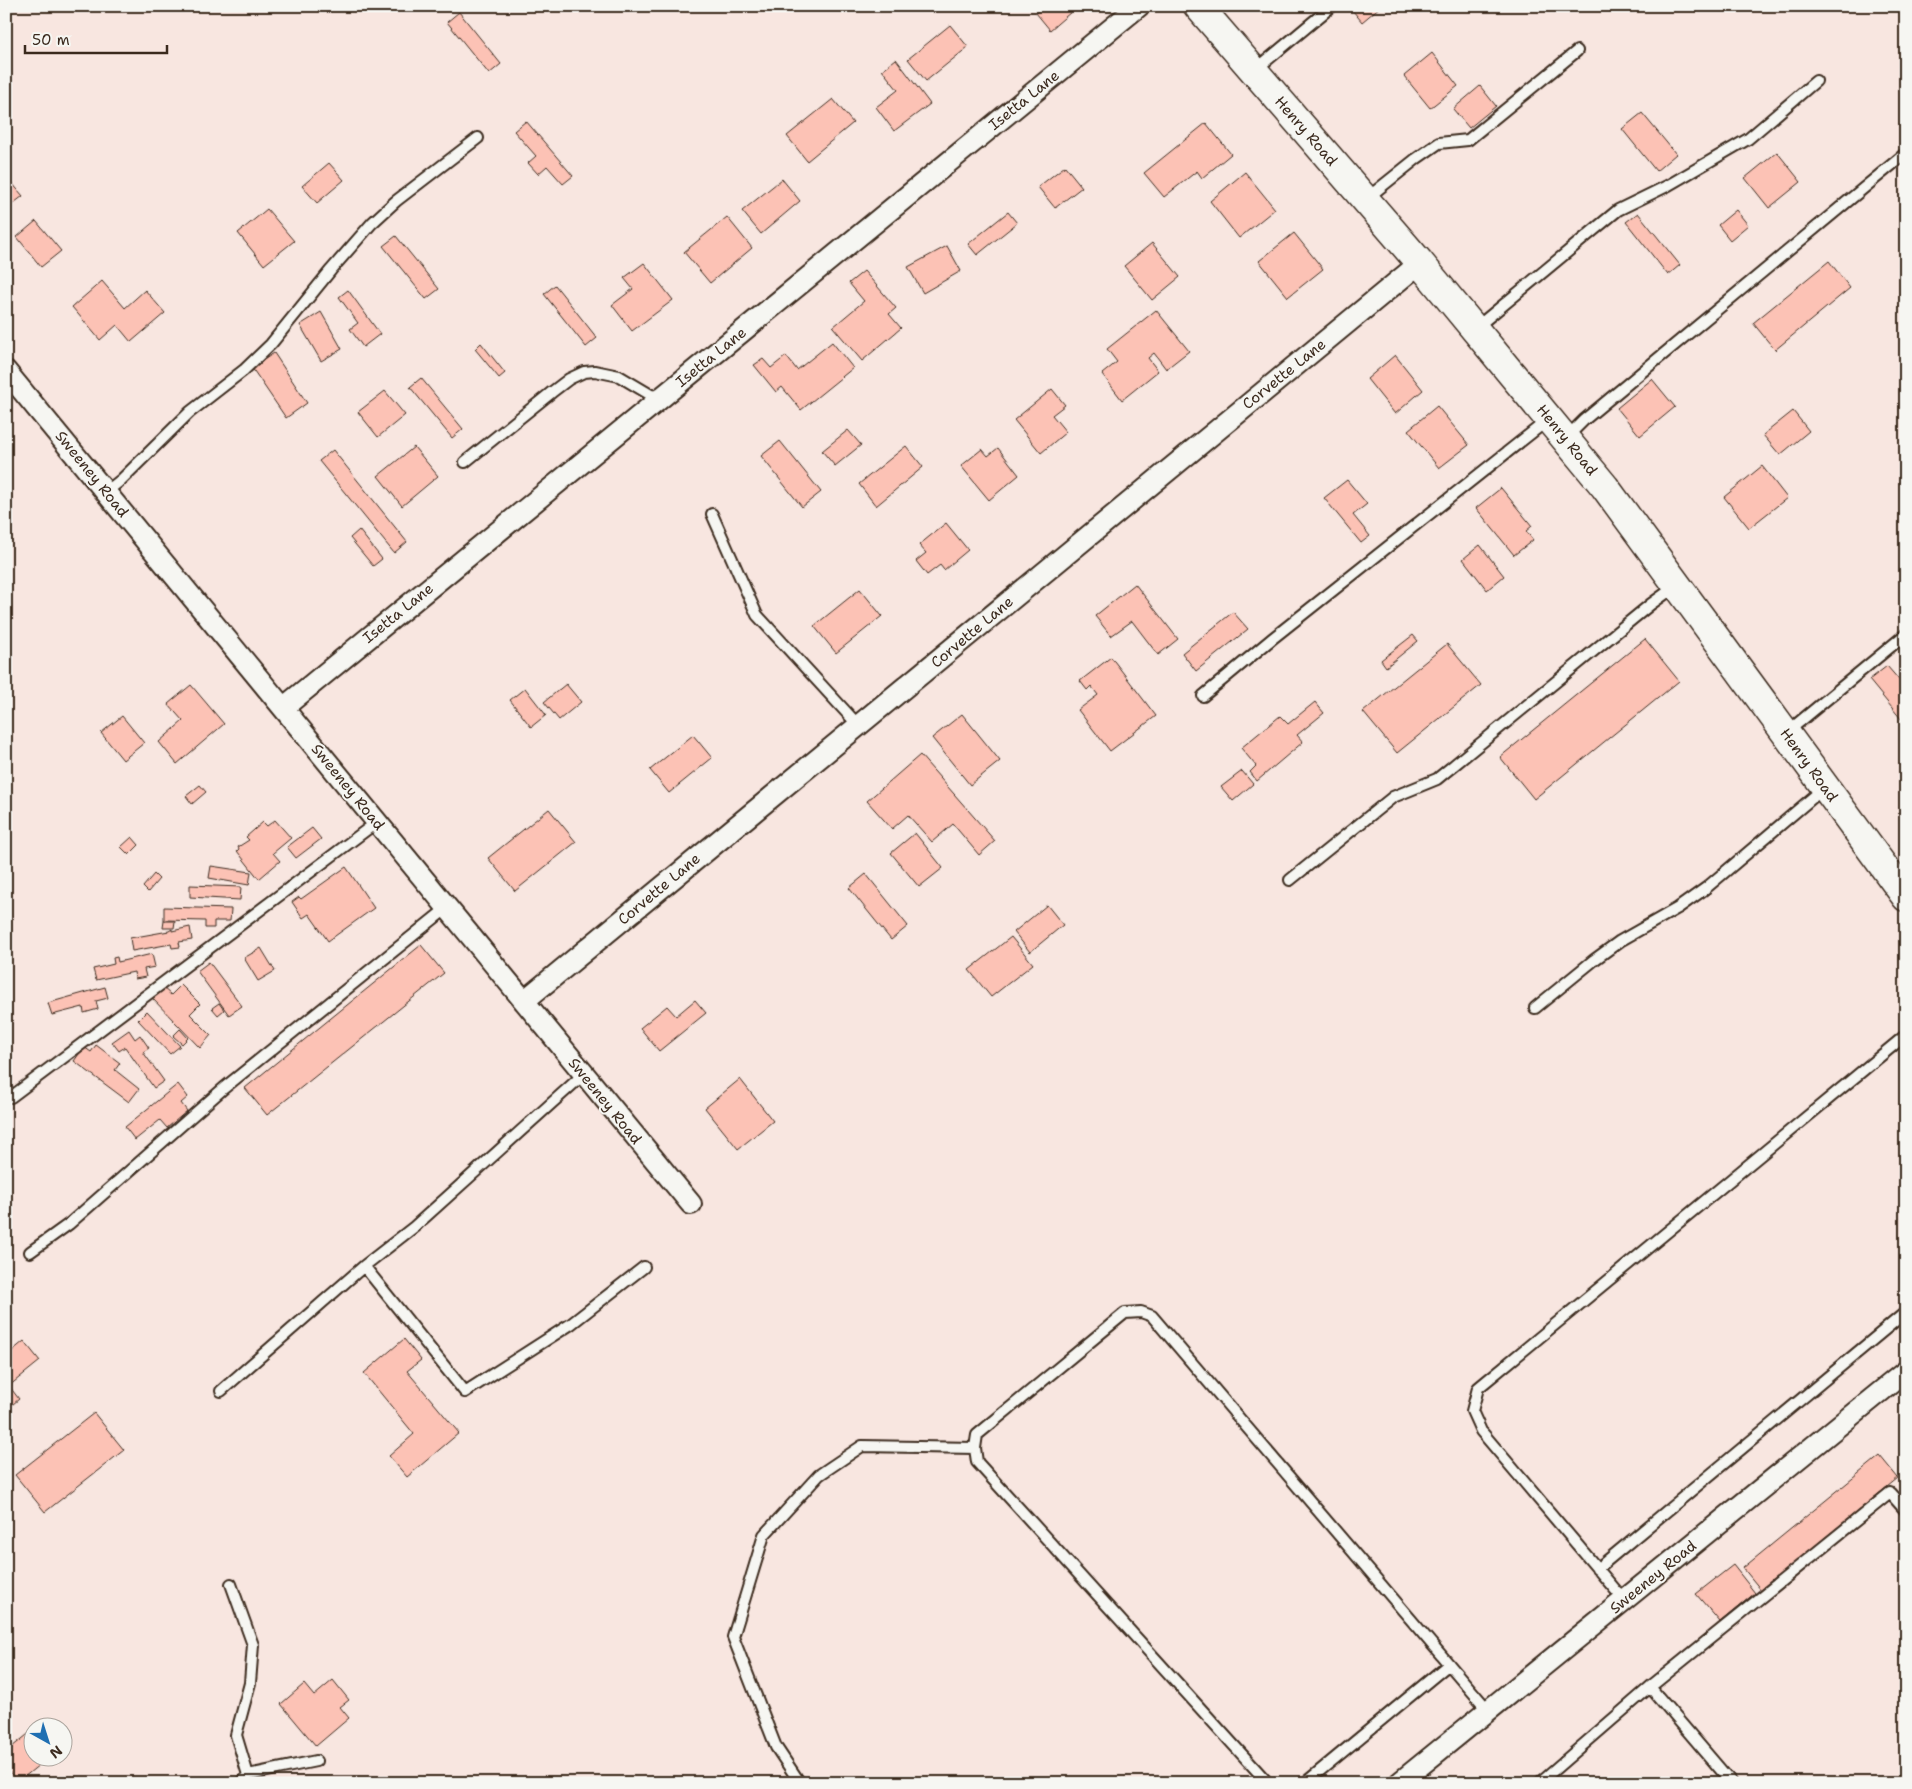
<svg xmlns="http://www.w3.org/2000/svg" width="1912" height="1789" font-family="'Shantell Sans',sans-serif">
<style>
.building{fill:#fcc2b5;stroke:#3b2a1e}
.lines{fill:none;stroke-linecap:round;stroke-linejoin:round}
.lane-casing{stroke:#3b2a1e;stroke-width:14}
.street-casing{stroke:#3b2a1e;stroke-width:24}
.secondary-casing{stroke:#3b2a1e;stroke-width:31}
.lane{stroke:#f6f6f2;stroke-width:10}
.street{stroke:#f6f6f2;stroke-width:20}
.secondary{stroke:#f6f6f2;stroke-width:28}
.labels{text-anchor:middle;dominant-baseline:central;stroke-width:4;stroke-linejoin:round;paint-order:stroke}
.street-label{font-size:15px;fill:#3b2a1e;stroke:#f6f6f2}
</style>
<rect width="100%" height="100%" fill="#f8e6e0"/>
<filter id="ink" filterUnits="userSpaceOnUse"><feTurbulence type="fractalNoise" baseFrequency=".02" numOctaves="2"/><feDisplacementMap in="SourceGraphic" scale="10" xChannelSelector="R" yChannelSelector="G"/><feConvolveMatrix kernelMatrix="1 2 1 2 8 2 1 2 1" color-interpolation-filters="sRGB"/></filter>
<g filter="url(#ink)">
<path class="building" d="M1044 6H1078L1050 30 1036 13Z
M1358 6H1381L1362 22 1353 11Z
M459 12 501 64 489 74 447 22Z
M950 25 968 47 926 81 908 59Z
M1432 53 1458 86 1430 108 1404 76Z
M896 59 930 104 894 131 876 107 898 90 882 70Z
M1480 86 1496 106 1469 128 1453 109Z
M833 99 853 123 807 161 787 136Z
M1642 113 1676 154 1656 171 1622 129Z
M526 121 573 176 563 184 547 166 538 174 528 163 536 156 514 131Z
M1206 123 1231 154 1202 178 1197 171 1164 197 1144 173Z
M1777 152 1801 182 1769 208 1745 178Z
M329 163 344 180 317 203 302 186Z
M1065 166 1082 187 1055 208 1038 187Z
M1245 172 1275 209 1239 238 1210 201Z
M6 176 23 196 6 209Z
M782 179 800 201 761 234 742 211Z
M267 209 294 241 264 265 238 233Z
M1736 210 1748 225 1730 240 1718 225Z
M1008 212 1017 223 977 255 968 244Z
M1638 213 1680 265 1668 275 1626 222Z
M727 217 752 248 710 283 684 252Z
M36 221 61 251 41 267 17 237Z
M1294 233 1323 269 1288 297 1259 261Z
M396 236 439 289 426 299 383 246Z
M1152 243 1180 277 1152 300 1124 266Z
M947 246 961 271 923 293 908 267Z
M1829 261 1850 288 1775 350 1753 323Z
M644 263 673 300 632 331 612 305 633 289 624 278Z
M864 271 896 308 889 314 901 328 862 361 833 327 864 301 849 283Z
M102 281 125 308 145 290 165 313 131 342 117 325 100 340 72 307Z
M555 285 597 338 586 347 544 294Z
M348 290 380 334 363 347 350 329 358 323 339 297Z
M1156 310 1189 351 1166 369 1154 353 1148 358 1158 371 1122 400 1102 374 1117 362 1107 349Z
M321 312 342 349 321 361 300 325Z
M832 342 853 368 801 410 782 387 776 392 754 365 763 359 771 368 786 356 797 370Z
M481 343 505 373 499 378 475 349Z
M274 353 307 403 286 418 252 368Z
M1395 355 1423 390 1395 414 1367 379Z
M421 378 463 429 452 438 410 387Z
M1652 379 1675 407 1640 436 1617 408Z
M1052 389 1065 405 1052 415 1066 432 1041 453 1014 420Z
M385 391 405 415 378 437 358 412Z
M1437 406 1469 445 1439 468 1408 430Z
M1793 411 1809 431 1780 455 1763 435Z
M848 430 861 445 835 466 822 451Z
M780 441 821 492 802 507 761 456Z
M906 446 923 467 876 506 859 484Z
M414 447 438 476 402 506 378 476Z
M998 448 1019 475 989 500 961 466 982 449 988 456Z
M333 450 407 542 394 553 319 461Z
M1762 466 1787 498 1749 528 1724 497Z
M1347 480 1367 504 1353 515 1370 536 1361 543 1324 498Z
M1501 488 1532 526 1526 531 1533 540 1514 555 1476 508Z
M946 523 968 550 944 570 940 565 927 575 916 561 926 553 919 545Z
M359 530 382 559 373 566 350 538Z
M1480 545 1504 576 1487 590 1463 559Z
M1135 584 1178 639 1158 655 1132 621 1111 636 1095 616Z
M860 589 882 616 836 653 814 626Z
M1233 612 1248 629 1196 671 1182 653Z
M1413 635 1418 641 1386 667 1381 660Z
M1645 639 1679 681 1534 799 1500 757Z
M1447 644 1481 685 1397 753 1363 712Z
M1111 657 1156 716 1110 751 1078 710 1098 695 1091 686 1087 690 1080 681Z
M1887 666 1906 688V725L1869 680Z
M566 684 581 702 559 720 544 702Z
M191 685 224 724 177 764 159 742 183 721 168 704Z
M525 688 546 715 531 727 510 700Z
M1315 702 1324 713 1297 735 1303 742 1257 781 1250 772 1256 766 1241 748 1280 716 1288 724Z
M962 714 1000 761 970 785 932 738Z
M122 716 144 743 123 760 101 733Z
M693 735 712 758 669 793 650 770Z
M920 755 995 841 979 855 953 824 932 842 908 815 892 829 867 801Z
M1242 771 1253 784 1233 801 1221 787Z
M200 785 206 792 192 804 186 796Z
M549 809 576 842 515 891 488 858Z
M275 820 291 838 273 853 280 861 259 879 237 851 239 849 238 847 249 840 246 837 263 822 267 826Z
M312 828 321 839 296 858 287 847Z
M915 833 943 868 919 887 891 853Z
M132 837 139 845 129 855 121 847Z
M211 866 251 872 249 885 209 878Z
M346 867 374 908 328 941 309 914 303 918 292 902 299 897 301 899Z
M154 874 159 879 148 892 143 887Z
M866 874 908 926 891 940 849 888Z
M190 885 241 887 240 900 190 897Z
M1047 905 1063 925 1030 952 1014 932Z
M164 907 231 909 230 921H214V928H205V921L164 920Z
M164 921H175L174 928H163Z
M190 927 192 940 179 942 180 947 172 948 171 944 132 951 130 938 169 931 172 929V931Z
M1011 937 1033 964 991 997 969 970Z
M421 945 444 973 267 1115 245 1088Z
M261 948 275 971 258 981 244 958Z
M152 954 155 967 144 969 146 977 135 979 134 972 96 980 93 969 114 964 113 958 117 957 118 962Z
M209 962 242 1006 229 1015 197 971Z
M181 985 200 1004 190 1014 211 1035 200 1048 152 998 162 987 171 995Z
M105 987 108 998 96 1001 98 1009 84 1013 83 1007 52 1015 48 1003Z
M695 1000 706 1013 659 1051 640 1028 667 1006 676 1016Z
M219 1003 224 1010 218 1015 212 1008Z
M147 1011 180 1046 170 1054 138 1020Z
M180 1029 188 1038 182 1044 173 1036Z
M129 1030 135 1039 140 1035 149 1048 143 1052 164 1081 154 1088 125 1047 119 1051 112 1042Z
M96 1045 120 1063 115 1070 139 1089 129 1102 74 1061 84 1047 91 1052Z
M740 1079 773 1121 738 1149 705 1108Z
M178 1084 188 1097 181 1103 187 1111 167 1128 160 1120 135 1140 125 1127Z
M404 1339 421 1360 407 1371 459 1433 407 1477 389 1456 414 1434 364 1373Z
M24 1341 40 1361 9 1386 19 1399 6 1410V1356Z
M94 1413 124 1450 45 1512 15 1475Z
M1880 1456 1898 1478 1761 1590 1743 1568Z
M1733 1565 1755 1593 1720 1622 1696 1594Z
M333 1680 349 1700 340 1707 349 1718 316 1746 281 1704 304 1684 314 1696Z
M32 1731V1756H50L18 1782 6 1768V1740L12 1747Z"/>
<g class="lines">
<g class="lane-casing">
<path id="lane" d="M1254 71 1332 6
M1366 199 1416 159 1439 143 1468 140 1577 51
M1476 330 1484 321 1618 210 1667 186 1748 139 1816 81
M1566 438 1584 420 1906 153
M465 462 552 392 569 379 584 372 595 371 619 376 651 395 662 397
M106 492 121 480 190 412 244 370 271 344 331 270 372 223 396 201 478 138
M712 514 757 615 858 725
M1203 696 1273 638 1549 419
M1786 733 1906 634
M1290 880 1393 797 1437 779 1651 604 1676 586
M1535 1008 1594 960 1620 941 1678 908 1706 888 1824 788
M584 1074 414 1227 364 1266 465 1392 571 1324 644 1267
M11 1097 377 822
M30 1252 69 1224 224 1088 447 908
M221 1391 364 1266
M1597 1569 1906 1312
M231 1584 253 1645 250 1683 236 1735 248 1775
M1624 1600 1481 1431 1472 1411 1478 1388 1906 1035
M1650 1687 1732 1783
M241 1783 248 1775 316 1761
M800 1783 776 1747 733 1637 764 1535 819 1475 862 1446 975 1448
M1268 1783 977 1462 975 1448 977 1435 1125 1313 1141 1312 1152 1316 1488 1710
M1305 1783 1449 1664
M1539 1783 1650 1687 1890 1493 1906 1511
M1903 1783 1906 1780"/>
</g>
<g class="street-casing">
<path id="street" d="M6 371 691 1204
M283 708 1139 6
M524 1001 1420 263
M1399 1783 1906 1371"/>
</g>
<g class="secondary-casing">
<path id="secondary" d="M1198 6 1420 263 1605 487 1906 897"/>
</g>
<use href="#lane" class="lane"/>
<use href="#street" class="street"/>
<use href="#secondary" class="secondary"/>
</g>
</g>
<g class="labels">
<g class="street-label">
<text transform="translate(1024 100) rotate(-39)">Isetta Lane</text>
<text transform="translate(1306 131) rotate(49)">Henry Road</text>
<text transform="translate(711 357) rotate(-39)">Isetta Lane</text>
<text transform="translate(1284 374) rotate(-39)">Corvette Lane</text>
<text transform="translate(1567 440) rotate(51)">Henry Road</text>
<text transform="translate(92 474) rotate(51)">Sweeney Road</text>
<text transform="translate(398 613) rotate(-39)">Isetta Lane</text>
<text transform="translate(972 632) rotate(-40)">Corvette Lane</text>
<text transform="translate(1809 765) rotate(54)">Henry Road</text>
<text transform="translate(348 787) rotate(51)">Sweeney Road</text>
<text transform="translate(659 889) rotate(-40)">Corvette Lane</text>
<text transform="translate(605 1101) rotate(51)">Sweeney Road</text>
<text transform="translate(1653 1577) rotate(-39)">Sweeney Road</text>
</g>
</g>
<rect width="1912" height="1789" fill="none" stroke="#f6f6f2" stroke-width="25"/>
<rect x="12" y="12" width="1887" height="1764" fill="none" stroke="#3b2a1e" stroke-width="2" filter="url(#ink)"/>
<g transform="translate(48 1742) rotate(141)"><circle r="24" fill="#f6f6f2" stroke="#aba49d"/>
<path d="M0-4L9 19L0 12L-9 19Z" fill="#1f6fb2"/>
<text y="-8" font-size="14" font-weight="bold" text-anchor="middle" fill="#3b2a1e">N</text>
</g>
<path d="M25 45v8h142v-8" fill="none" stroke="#3b2a1e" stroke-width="2.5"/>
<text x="32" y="45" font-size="15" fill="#3b2a1e" stroke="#f6f6f2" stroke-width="4" paint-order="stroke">50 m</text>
</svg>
